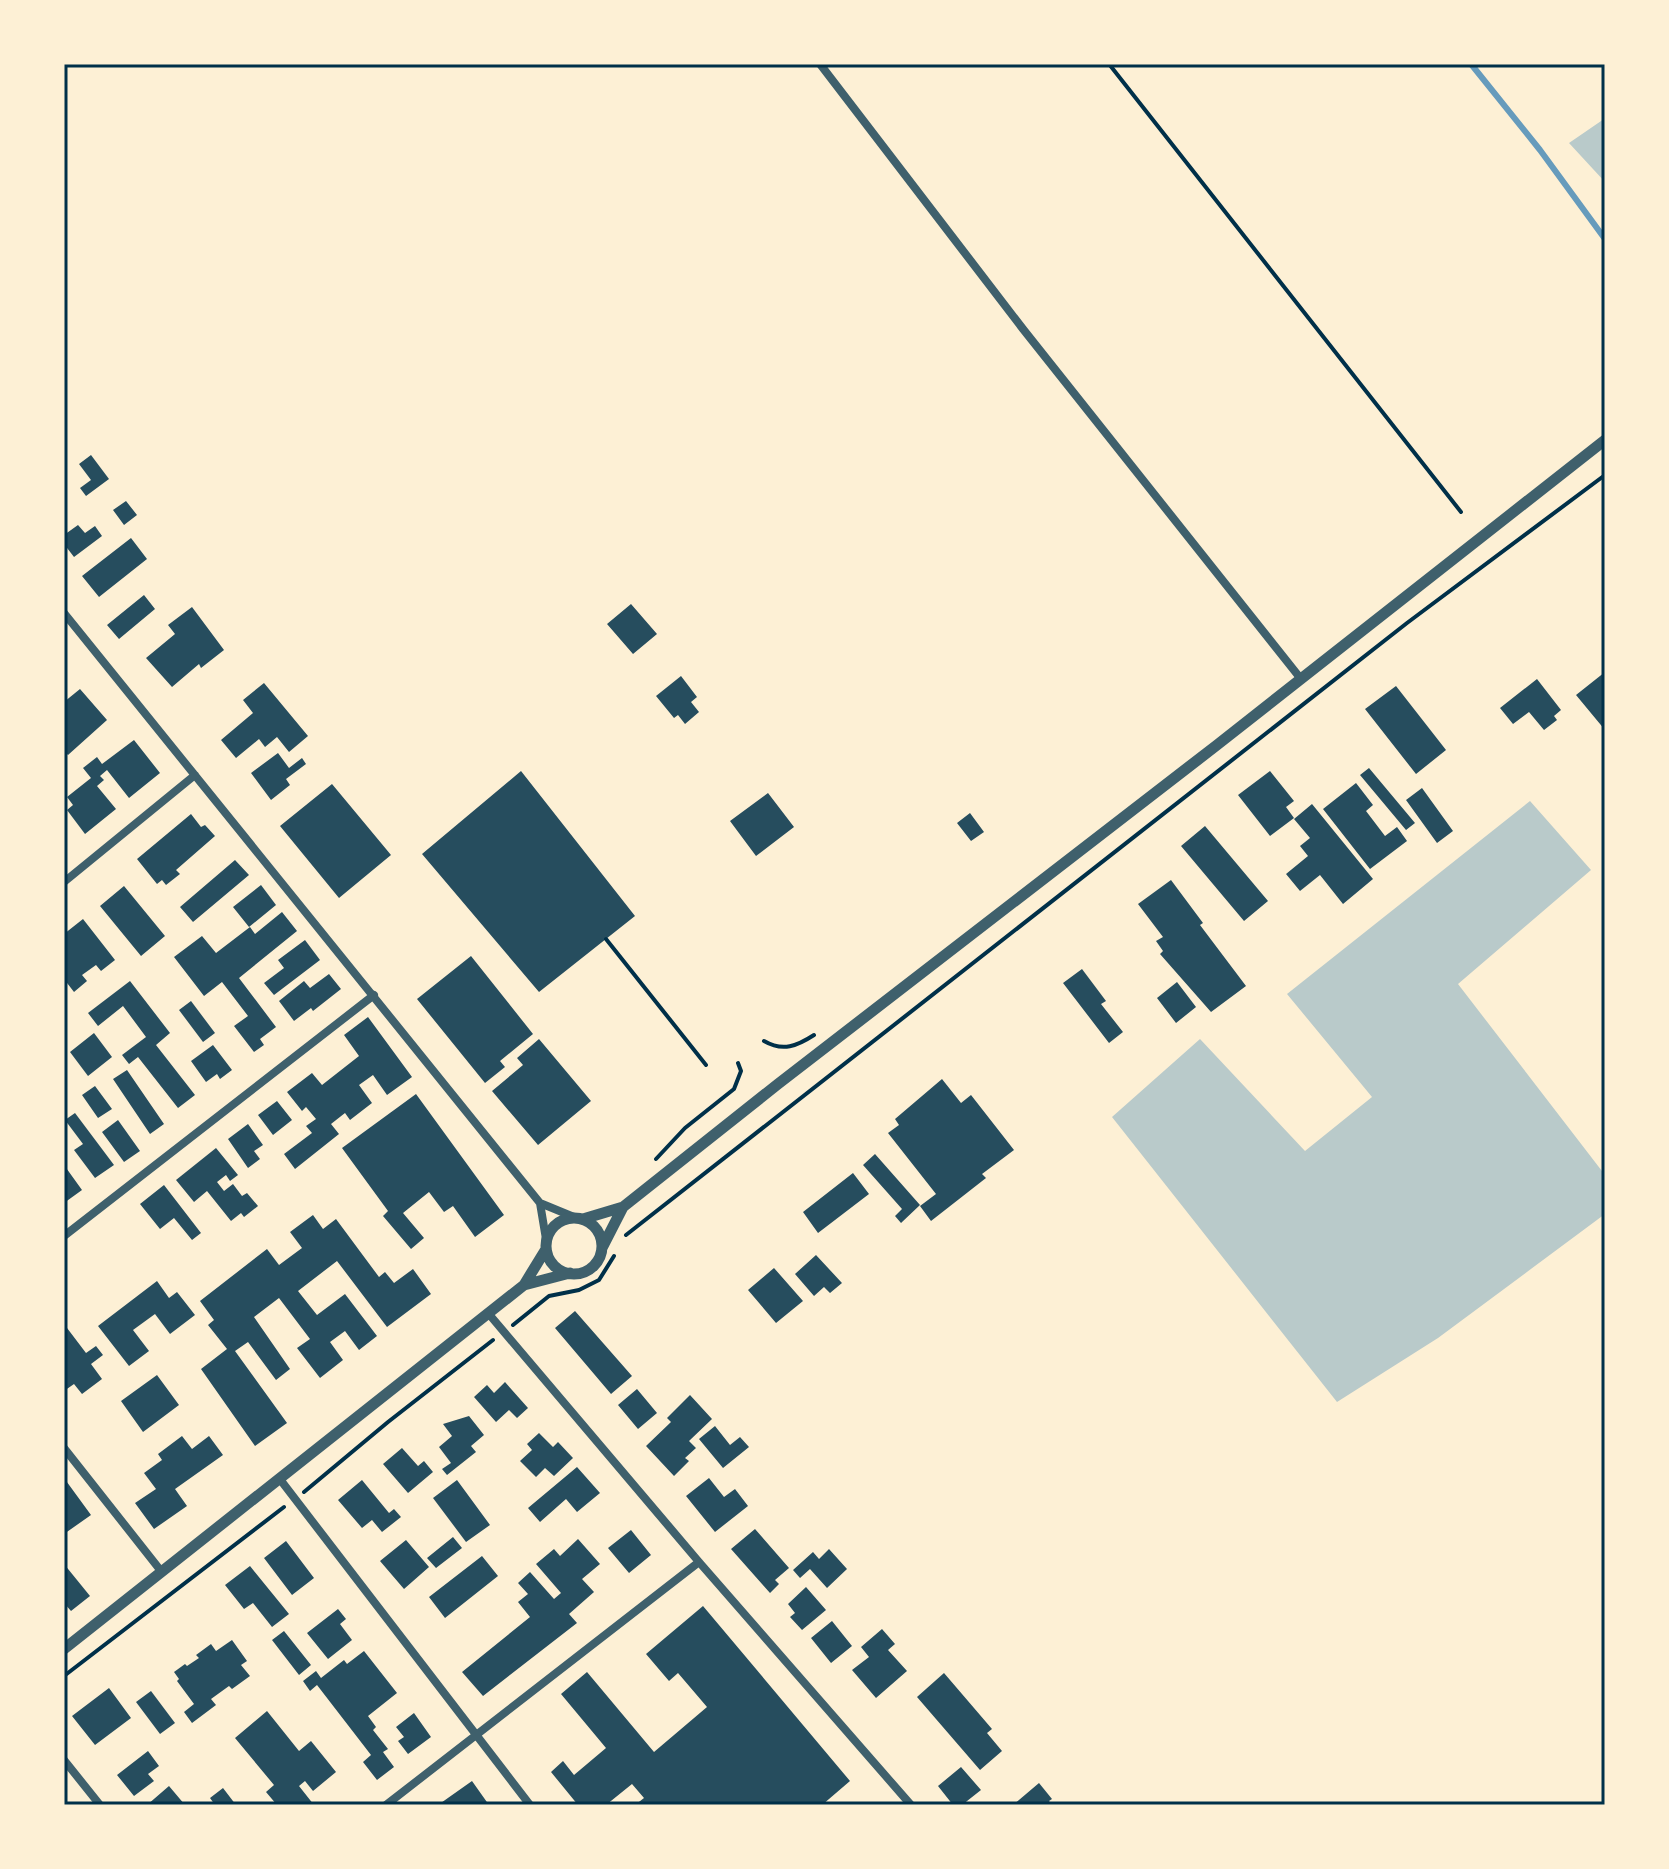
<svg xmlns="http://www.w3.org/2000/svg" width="1669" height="1869" font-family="Figtree,sans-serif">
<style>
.green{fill:#b9caca}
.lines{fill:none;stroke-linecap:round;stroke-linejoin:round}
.stream{stroke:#669bbc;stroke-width:6}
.building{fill:#264d5e}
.path{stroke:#003049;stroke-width:4}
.minor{stroke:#3f606c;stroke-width:8}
.tertiary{stroke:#3f606c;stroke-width:11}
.neatline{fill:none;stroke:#003049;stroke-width:3}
</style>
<rect width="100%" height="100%" fill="#fdf0d5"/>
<path class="green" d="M1604 119 1605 120V182L1569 143Z
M1530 801 1591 870 1458 984 1605 1175V1214L1438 1338 1337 1402 1112 1117 1200 1039 1305 1151 1372 1097 1287 994Z"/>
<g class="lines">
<path class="stream" d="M1471 64 1540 150 1605 239"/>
</g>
<path class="building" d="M91 455 109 479 86 496 80 488 91 480 79 464Z
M126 501 137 515 124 525 113 510Z
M78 525 85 533 95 526 102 536 74 557 64 544V535Z
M131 538 147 559 99 597 82 576Z
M144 595 155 609 119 639 107 625Z
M631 604 657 634 633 654 607 624Z
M192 607 224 650 201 668 199 664 172 687 146 658 175 634 168 625Z
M1605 672V730L1576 695Z
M681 676 697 697 691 702 699 712 685 724 678 715 674 718 656 696Z
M1537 679 1561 710 1554 716 1557 720 1544 730 1529 712 1513 724 1500 708Z
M264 683 308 736 289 752 277 737 265 747 259 739 236 758 221 740 253 713 243 700Z
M1396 686 1446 750 1416 774 1365 709Z
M80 689 107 720 68 755 64 751V702Z
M134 740 160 773 129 798 107 770 100 776 104 780 97 786 116 809 85 834 67 810 73 805 67 797 91 778 83 768 97 757 102 764Z
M278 753 289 768 302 758 306 764 286 779 290 785 271 800 251 773Z
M1369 768 1415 823 1406 830 1360 775Z
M521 771 635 916 539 992 422 854Z
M1270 771 1294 801 1286 807 1294 818 1270 836 1238 795Z
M1356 783 1373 805 1366 811 1385 836 1397 827 1407 841 1370 869 1323 809Z
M332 784 391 855 339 898 280 826Z
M1422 788 1453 831 1437 843 1406 800Z
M768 793 794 827 756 856 730 821Z
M1312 804 1373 879 1343 904 1320 875 1300 891 1286 874 1308 856 1300 846 1310 838 1294 819Z
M970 813 984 832 971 841 957 823Z
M191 814 201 827 205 825 215 836 176 870 180 874 166 885 162 880 157 884 137 859Z
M1205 826 1268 901 1244 921 1181 846Z
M235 860 249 875 193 922 180 907Z
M1171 880 1203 923 1200 925 1246 986 1211 1012 1160 954 1163 951 1156 941 1163 937 1138 904Z
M261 885 276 905 249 927 233 907Z
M124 886 165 936 141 956 100 906Z
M282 912 297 931 239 978 276 1027 260 1039 264 1045 254 1052 234 1026 248 1016 222 982 204 996 174 957 202 936 216 953 250 927 255 934Z
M83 919 115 960 101 971 96 965 82 975 87 981 74 992 64 979V934Z
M305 940 320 960 274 995 264 983 284 968 278 960Z
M471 956 533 1034 500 1061 505 1067 485 1083 417 999Z
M1082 969 1106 1001 1101 1004 1123 1032 1109 1043 1063 983Z
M329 974 341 989 313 1011 311 1008 294 1021 279 1001 304 981 310 988Z
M130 981 170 1033 156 1045 195 1095 178 1108 138 1057 129 1064 122 1055 146 1037 123 1006 98 1026 88 1013Z
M1177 982 1196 1007 1176 1023 1157 998Z
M191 1001 215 1033 203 1042 179 1010Z
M368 1017 412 1077 387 1095 373 1075 359 1085 372 1103 350 1120 345 1113 331 1124 339 1134 295 1169 284 1154 312 1133 306 1126 316 1119 306 1107 302 1111 287 1092 312 1073 322 1085 359 1056 344 1035Z
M94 1033 112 1057 88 1076 70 1052Z
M539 1039 591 1101 538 1145 492 1091 523 1065 517 1058Z
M213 1045 232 1070 220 1079 217 1074 206 1082 191 1061Z
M127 1070 164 1124 150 1134 113 1079Z
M942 1079 961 1103 971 1095 1014 1150 982 1174 986 1178 931 1221 920 1206 936 1194 888 1133 899 1125 895 1119Z
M95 1086 112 1109 98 1118 82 1095Z
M416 1094 504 1215 475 1237 453 1206 444 1212 429 1192 403 1213 424 1238 411 1249 383 1216 388 1211 342 1148Z
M277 1101 292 1120 273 1135 258 1115Z
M75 1113 114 1165 95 1178 74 1150 83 1144 65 1120Z
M118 1120 140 1151 124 1162 102 1132Z
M248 1124 263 1145 254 1151 260 1159 248 1168 228 1139Z
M216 1148 238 1175 230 1181 226 1175 217 1182 224 1191 233 1184 242 1196 247 1193 258 1206 244 1217 241 1213 231 1221 207 1191 194 1202 176 1180Z
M875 1154 920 1205 901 1223 895 1216 902 1209 863 1165Z
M64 1165 82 1190 64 1203Z
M853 1173 869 1194 818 1233 803 1212Z
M164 1185 201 1233 192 1240 174 1218 160 1229 140 1204Z
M313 1215 323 1229 336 1219 379 1277 385 1272 394 1283 413 1269 431 1294 387 1327 337 1261 298 1291 317 1315 345 1294 377 1336 359 1350 345 1331 330 1342 343 1360 320 1378 297 1348 310 1339 279 1298 254 1317 290 1369 276 1380 248 1342 235 1351 287 1423 255 1446 201 1369 227 1349 208 1325 214 1320 200 1301 267 1249 279 1265 302 1248 290 1232Z
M816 1255 842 1283 830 1293 824 1287 814 1296 795 1274Z
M774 1268 803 1301 776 1323 748 1290Z
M157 1281 169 1298 177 1292 195 1315 170 1334 155 1314 133 1330 149 1351 129 1366 98 1326Z
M575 1311 632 1376 611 1394 555 1328Z
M64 1324 86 1353 96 1346 103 1355 91 1364 102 1379 82 1394 74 1384 64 1391Z
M157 1375 179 1405 143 1432 121 1401Z
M505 1382 528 1408 517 1418 509 1410 496 1422 474 1397 487 1385 494 1393Z
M637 1389 657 1413 638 1429 618 1405Z
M690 1395 712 1419 689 1441 696 1448 685 1458 689 1461 674 1476 646 1446 671 1422 667 1418Z
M469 1416 484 1435 471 1446 476 1452 447 1475 442 1469 451 1463 439 1447 452 1436 443 1424Z
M715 1426 730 1445 740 1437 749 1447 723 1468 699 1439Z
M539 1433 553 1447 558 1442 573 1458 554 1476 545 1468 536 1477 520 1461 532 1450 527 1444Z
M182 1436 192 1449 209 1436 223 1455 175 1489 187 1506 154 1529 135 1503 156 1489 144 1473 162 1460 158 1454Z
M402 1448 418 1466 424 1461 433 1472 408 1493 383 1464Z
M577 1467 600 1493 577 1512 566 1499 540 1522 528 1508Z
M64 1478 91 1515 64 1534Z
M709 1478 724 1497 735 1489 748 1506 715 1532 686 1496Z
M362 1480 389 1513 394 1509 401 1517 382 1532 372 1520 362 1528 338 1500Z
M457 1480 490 1525 466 1542 433 1498Z
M755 1529 789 1568 775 1580 779 1584 770 1593 731 1549Z
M631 1530 651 1555 629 1573 608 1548Z
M453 1537 462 1548 436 1568 427 1558Z
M578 1539 600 1564 582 1579 594 1592 569 1614 577 1623 483 1696 462 1672 530 1617 518 1602 528 1594 518 1583 530 1572 554 1599 561 1593 536 1564 554 1549 560 1556Z
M406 1540 429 1567 404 1589 380 1561Z
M286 1541 314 1578 292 1595 264 1558Z
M829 1549 847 1569 827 1588 810 1569 800 1578 793 1570 813 1552 819 1559Z
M482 1556 498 1576 445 1618 429 1597Z
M64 1564 90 1596 71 1611 64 1603Z
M250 1566 289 1614 272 1627 253 1603 244 1609 225 1585Z
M806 1587 826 1610 802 1630 790 1617 795 1613 788 1604Z
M703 1606 850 1781 822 1805H635L644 1798 632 1784 606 1805H578L551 1772 563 1761 574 1775 606 1748 561 1694 587 1672 654 1752 707 1707 678 1673 669 1681 646 1654Z
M338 1609 346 1619 340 1624 352 1640 328 1659 307 1633Z
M832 1621 852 1646 831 1663 811 1638Z
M882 1629 895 1644 888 1650 907 1671 876 1698 852 1670 869 1657 861 1647Z
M284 1631 311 1665 299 1675 272 1640Z
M232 1640 247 1661 241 1665 250 1676 232 1689 229 1686 211 1699 216 1705 192 1723 184 1712 194 1704 177 1681 179 1679 174 1672 185 1664 187 1666 199 1658 196 1655 211 1644 216 1651Z
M364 1651 397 1693 368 1716 376 1727 373 1730 388 1749 383 1752 394 1767 377 1780 363 1762 371 1755 317 1685 310 1691 303 1681 316 1671 321 1678 344 1660 347 1664Z
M944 1673 992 1729 987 1733 1002 1751 980 1770 917 1697Z
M109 1688 131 1718 95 1745 72 1716Z
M151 1691 175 1723 160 1734 136 1702Z
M267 1711 299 1751 311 1741 336 1772 313 1791 305 1781 299 1786 314 1805H277L266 1792 274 1785 235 1738Z
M414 1713 431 1737 408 1754 398 1741 404 1737 396 1727Z
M148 1751 159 1766 148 1774 154 1781 134 1796 117 1775Z
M961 1767 981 1790 962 1805H953L938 1786Z
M472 1781 489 1805H438Z
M1039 1783 1052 1799 1049 1801 1052 1805H1013Z
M169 1786 185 1805H147Z
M223 1788 236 1805H215L210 1798Z"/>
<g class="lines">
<path class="path" d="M1109 64 1461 512
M606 939 706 1065
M764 1041C783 1052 797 1046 814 1035
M656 1159 685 1128 734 1089 741 1071 738 1063
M626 1235 1407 623 1605 475
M513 1325 549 1296 579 1290 599 1280 614 1256
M304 1492 388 1422 493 1340
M64 1676 284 1507"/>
<path class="minor" d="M820 64 1023 329 1301 679
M64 613 540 1203 574 1217
M64 882 195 775
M540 1203 546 1239
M64 1236 374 995
M488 1313 699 1562 911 1805
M64 1448 161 1571
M279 1478 530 1805
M64 1760 100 1805
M386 1805 699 1562"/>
<path class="tertiary" d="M546 1246a28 28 0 1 1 56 0a28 28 0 1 1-56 0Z
M583 1219 623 1207 778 1084 1217 745 1605 440
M602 1248 623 1207
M524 1285 570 1273
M64 1649 524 1285 546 1249"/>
</g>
<rect width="1669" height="1869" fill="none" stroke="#fdf0d5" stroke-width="132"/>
<rect x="66" y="66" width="1537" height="1737" class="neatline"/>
</svg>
